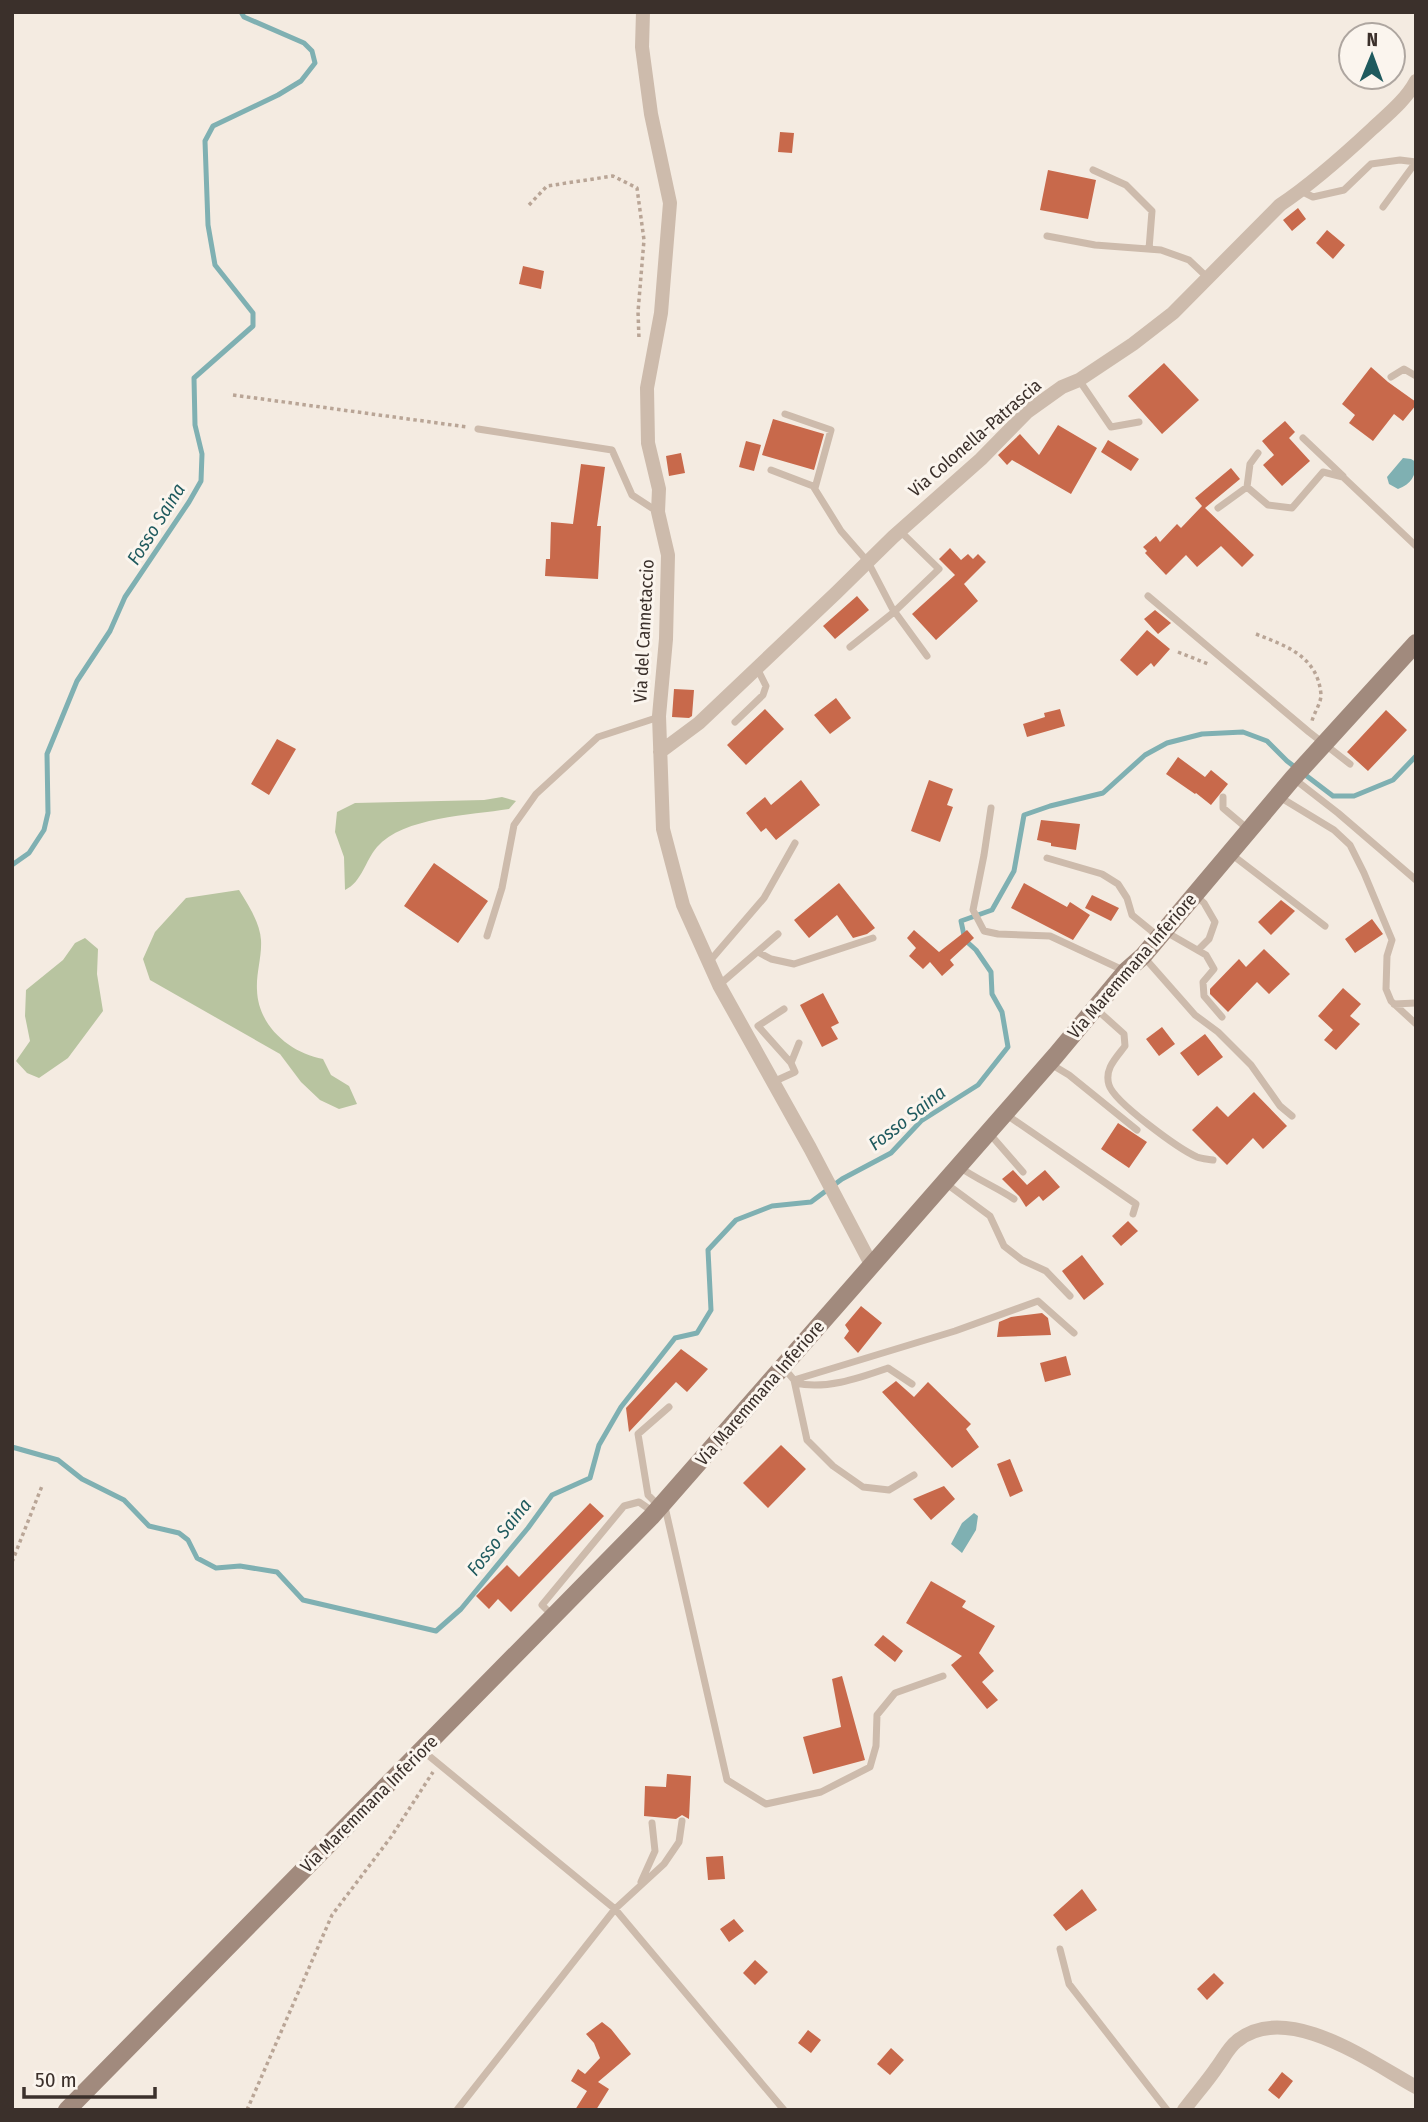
<svg xmlns="http://www.w3.org/2000/svg" width="1428" height="2122" font-family="'Fira Sans Condensed',sans-serif">
<style>
.green{fill:#b8c4a0}
.water{fill:#7fb0b2}
.lines{fill:none;stroke-linecap:round;stroke-linejoin:round}
.stream{stroke:#7fb0b2;stroke-width:5}
.building{fill:#c8694b}
.path{stroke:#b9a596;stroke-width:3.5;stroke-dasharray:3.5 3.5;stroke-linecap:butt}
.lane{stroke:#cdbbac;stroke-width:7}
.street{stroke:#cdbbac;stroke-width:14}
.secondary{stroke:#a18a7d;stroke-width:18}
.labels{text-anchor:middle;dominant-baseline:central;stroke-width:6;stroke-linejoin:round;paint-order:stroke}
.street-label{font-size:18px;fill:#3b302b;stroke:#fbf5ee}
.water-label{font-size:19px;font-style:italic;fill:#1f5a5e;stroke:#fbf5ee}
</style>
<rect width="100%" height="100%" fill="#f4ebe1"/>
<path class="green" d="M502 797 516 801 509 809C471 815 403 817 377 847 365 861 362 882 345 890L344 857 335 832 337 812 355 803 484 800Z
M239 890C248 904 260 923 261 940 262 957 256 973 257 990 258 1026 290 1053 323 1059L331 1075 349 1086 357 1104 339 1109 320 1100 301 1082 280 1054 150 980 143 959 155 932 186 898Z
M85 938 98 949 97 974 103 1011 68 1058 39 1078 27 1073 16 1061 30 1041 25 1016 26 990 63 960 75 943Z"/>
<path class="water" d="M1403 458 1411 459 1416 462C1416 476 1411 484 1398 489L1389 484 1387 477Z
M974 1513 978 1516 976 1530 962 1553 951 1544 962 1523Z"/>
<g class="lines">
<path class="stream" d="M12 865 29 853 44 830 48 813 47 754 77 681 110 631 125 597 189 502 201 481 202 454 195 425 194 378 253 326V313L215 265 208 225 205 141 213 126 278 95 301 81 315 63 312 51 304 43 244 17 241 12
M12 1447 58 1460 82 1479 124 1500 149 1526 179 1533 188 1540 197 1558 216 1568 240 1566 277 1572 303 1600 436 1631 461 1609 528 1528 552 1495 590 1478 599 1445 621 1407 675 1338 697 1333 711 1310 708 1250 736 1220 772 1206 811 1202 842 1179 891 1153 921 1121 978 1085 1008 1047 1002 1012 992 994 991 972 976 950 965 940 961 921 992 910 1014 871 1024 815 1050 806 1103 793 1145 755 1167 743 1202 734 1243 732 1267 741 1287 761 1333 796H1354L1393 780 1416 756"/>
</g>
<path class="building" d="M780 132 794 133 792 153 778 152Z
M1048 170 1096 180 1088 219 1040 210Z
M1298 208 1306 219 1292 231 1283 220Z
M1327 230 1345 245 1333 259 1316 243Z
M523 266 544 271 541 289 519 284Z
M1164 363 1199 400 1162 434 1128 396Z
M1371 367 1388 382 1416 402V405L1403 421 1394 414 1373 441 1349 423 1355 415 1342 404Z
M773 419 824 434 814 470 762 455Z
M1285 421 1295 432 1289 438 1310 461 1282 486 1263 465 1274 455 1262 441Z
M1058 425 1097 448 1071 494 1012 460 1007 465 998 455 1020 434 1039 455Z
M1108 440 1139 459 1131 471 1101 452Z
M746 441 761 445 754 471 739 467Z
M681 453 685 473 669 476 666 456Z
M581 464 605 467 597 526H601L598 579 545 576 546 559H550L551 522 573 524Z
M1231 468 1240 479 1205 508 1254 555 1242 567 1221 546 1197 567 1186 555 1166 575 1145 553 1147 551 1143 547 1156 536 1160 542 1177 524 1181 528 1202 506 1195 498Z
M950 548 961 560 968 554 973 559 978 554 986 562 964 584 978 601 936 640 912 614 955 575 939 559Z
M857 596 869 610 835 639 823 626Z
M1155 610 1171 623 1158 634 1144 619Z
M1147 630 1170 649 1154 667 1151 663 1137 676 1120 660Z
M674 689 694 690 692 716 689 718 672 717Z
M836 698 851 718 830 734 814 715Z
M765 709 784 729 746 765 727 745Z
M1060 709 1065 726 1027 737 1023 724 1045 717 1044 713Z
M1386 710 1407 730 1368 771 1347 752Z
M277 739 296 749 269 795 251 784Z
M1178 757 1205 777 1211 770 1228 784 1211 805 1196 793 1195 794 1166 774Z
M801 780 820 805 776 840 766 828 761 832 746 813 765 797 771 805Z
M929 780 953 789 947 805 953 807 940 842 911 831Z
M1041 820 1080 824 1076 850 1051 846V843L1037 840Z
M434 863 488 901 458 943 404 906Z
M839 883 875 928 867 934 853 938 837 915 809 938 794 920Z
M1024 883 1067 907 1070 902 1090 915 1073 940 1011 908Z
M1092 895 1119 908 1111 921 1085 908Z
M1281 900 1295 911 1271 935 1258 922Z
M1372 919 1383 934 1355 953 1345 939Z
M914 930 939 952 967 930 974 938 950 960 954 965 942 976 930 962 923 969 909 956 916 948 907 938Z
M1264 949 1290 974 1269 994 1257 982 1228 1012 1210 994V989L1239 959 1246 967Z
M1343 988 1361 1004 1350 1016 1360 1024 1336 1050 1324 1040 1333 1030 1318 1016Z
M823 993 839 1023 831 1027 838 1039 822 1047 800 1005Z
M1162 1027 1175 1044 1159 1056 1146 1039Z
M1205 1034 1223 1057 1198 1076 1180 1053Z
M1254 1092 1287 1126 1263 1149 1253 1138 1227 1165 1192 1130 1217 1106 1228 1117Z
M1118 1123 1147 1142 1129 1168 1101 1149Z
M1013 1170 1027 1185 1045 1170 1060 1187 1043 1201 1039 1196 1026 1207 1019 1196 1002 1179Z
M1128 1221 1138 1231 1121 1246 1112 1236Z
M1082 1255 1104 1284 1084 1300 1062 1271Z
M861 1306 882 1323 858 1353 844 1338 849 1331 845 1325Z
M1042 1313 1048 1318 1051 1335 997 1337 999 1322 1011 1317Z
M681 1349 708 1369 687 1392 676 1382 629 1432 626 1408Z
M1066 1356 1071 1375 1045 1382 1040 1363Z
M896 1381 914 1397 928 1382 971 1424 966 1429 979 1447 952 1468 882 1392Z
M781 1445 806 1469 768 1508 743 1483Z
M1010 1459 1023 1491 1010 1497 997 1464Z
M944 1486 955 1499 931 1520 913 1499Z
M590 1503 604 1516 511 1612 498 1599 489 1609 476 1596 507 1565 519 1577Z
M931 1581 966 1601 962 1607 995 1626 979 1653 994 1671 982 1682 998 1700 987 1709 951 1665 962 1656 906 1623Z
M883 1635 903 1651 895 1662 874 1645Z
M842 1676 865 1760 813 1774 803 1737 841 1727 832 1679Z
M667 1774 691 1776 689 1819 682 1815 676 1819 644 1816 645 1786 666 1787Z
M723 1856 725 1879 708 1880 706 1857Z
M1082 1889 1097 1910 1066 1931 1053 1915Z
M734 1919 744 1931 729 1942 720 1929Z
M755 1960 768 1972 755 1985 743 1973Z
M1214 1973 1224 1983 1207 2000 1197 1989Z
M602 2022 611 2029 631 2054 598 2082 609 2089 596 2110H575L587 2091 571 2081 578 2069 585 2074 600 2058 594 2043 586 2034Z
M808 2030 821 2040 811 2053 798 2043Z
M891 2048 904 2060 890 2075 877 2064Z
M1282 2072 1293 2081 1279 2099 1268 2090Z"/>
<g class="lines">
<path class="path" d="M529 205 547 186 613 176 637 188 644 240 638 312 639 339
M233 395 467 427
M1256 634C1286 646 1318 656 1321 695 1321 703 1314 713 1312 721
M1178 652 1208 664
M12 1562 42 1486
M247 2110 332 1915 391 1837 433 1772"/>
<path class="lane" d="M1093 170 1126 185 1152 211 1149 249
M1301 191 1313 197 1344 190 1371 164 1400 160 1416 162
M1383 207 1416 162
M1047 236 1095 245 1161 250 1189 260 1208 278
M1391 377 1404 369 1416 376
M1079 380 1111 427 1139 422
M785 414 831 430 815 488
M478 429 612 450 632 495 658 512
M1303 438 1343 476
M771 470 813 486 841 531 868 562 892 608 927 656
M1247 487 1250 464 1258 453
M1218 508 1247 487 1268 505 1292 508 1323 472 1343 477 1416 546
M1148 596 1309 732 1350 764
M850 647 894 612 939 569 900 531
M735 722 763 695 766 686 757 668
M1293 778 1338 813 1416 880
M1278 796 1334 830 1350 845 1364 873 1392 940 1387 956 1386 989 1391 1001 1416 1024
M1223 797V808L1249 830
M991 808 984 855 973 910 984 931 998 934 1050 936 1125 971
M1231 854 1325 926
M1047 858 1102 874 1118 884 1127 898 1132 915 1159 937
M1194 894 1204 903 1215 922 1209 939 1198 950
M1166 932 1206 955 1214 969 1203 982 1204 996 1222 1017
M487 936 502 888 514 825 536 794 598 737 659 717
M758 952 771 959 794 964 873 938
M1143 956 1195 1015 1218 1032 1251 1065 1280 1106 1292 1116
M709 962 764 898 795 843
M719 985 778 934
M1394 1004 1416 1003
M1095 1008 1124 1034 1125 1046C1116 1058 1104 1069 1109 1085 1114 1102 1179 1149 1197 1157 1202 1159 1208 1159 1213 1160
M784 1009 758 1026 791 1063
M1049 1063 1069 1075 1137 1130
M773 1082 795 1072 791 1063 799 1043
M1004 1113 1136 1204 1133 1214
M989 1133 1023 1172
M958 1166C976 1179 996 1187 1014 1199
M944 1182 990 1216 1004 1246 1022 1260 1046 1271 1070 1296
M784 1368 794 1380 807 1440 833 1466 863 1487 889 1490 914 1475
M794 1380 955 1331 1038 1301 1074 1333
M795 1383C826 1390 859 1378 888 1368L912 1384
M659 1506 648 1495 638 1434 669 1407
M665 1507 727 1780 766 1804 821 1792 870 1767 876 1746 877 1715 895 1693 943 1676
M554 1617 542 1605 624 1506 639 1502 655 1513
M423 1751 615 1909 784 2110
M641 1882 655 1851 652 1823
M1060 1949 1069 1984 1167 2110
M457 2110 615 1909 664 1864 679 1842 682 1821"/>
<path class="street" d="M643 12 642 47 651 114 670 203 661 313 647 388 648 443 659 489 658 512 668 555 666 639 659 716 663 829 683 905 719 985 810 1148 872 1266
M660 752 699 723 836 593 893 537 981 459 1027 412 1062 387 1079 380 1133 344 1173 313 1280 205C1313 183 1343 156 1372 129 1387 115 1406 100 1416 81
M1184 2110C1195 2095 1207 2082 1217 2067 1223 2059 1229 2047 1237 2041 1287 2000 1372 2063 1416 2087"/>
<path class="secondary" d="M67 2110 651 1517 1056 1055 1126 971 1143 956 1293 778 1416 643"/>
</g>
<g class="labels">
<g class="street-label">
<text transform="translate(975 438) rotate(-41)">Via Colonella-Patrascia</text>
<text transform="translate(644 631) rotate(-87)">Via del Cannetaccio</text>
<text transform="translate(1132 966) rotate(-49)">Via Maremmana Inferiore</text>
<text transform="translate(760 1393) rotate(-49)">Via Maremmana Inferiore</text>
<text transform="translate(369 1804) rotate(-45)">Via Maremmana Inferiore</text>
</g>
<g class="water-label">
<text transform="translate(156 524) rotate(-58)">Fosso Saina</text>
<text transform="translate(907 1118) rotate(-38)">Fosso Saina</text>
<text transform="translate(499 1537) rotate(-52)">Fosso Saina</text>
</g>
</g>
<rect width="1428" height="2122" fill="none" stroke="#3b302b" stroke-width="28"/>
<g transform="translate(1372 56) rotate(1)"><circle r="33" fill="#fbf5ee" stroke="#aea6a0" stroke-width="2"/>
<path d="M0-5L12 26L0 18L-12 26Z" fill="#1f5a5e"/>
<text y="-10" font-size="19" font-weight="bold" text-anchor="middle" fill="#3b302b">N</text>
</g>
<path d="M24 2087v10h131v-10" fill="none" stroke="#3b302b" stroke-width="3.5"/>
<text x="35" y="2087" font-size="21" fill="#3b302b" stroke="#fbf5ee" stroke-width="5" paint-order="stroke">50 m</text>
</svg>
